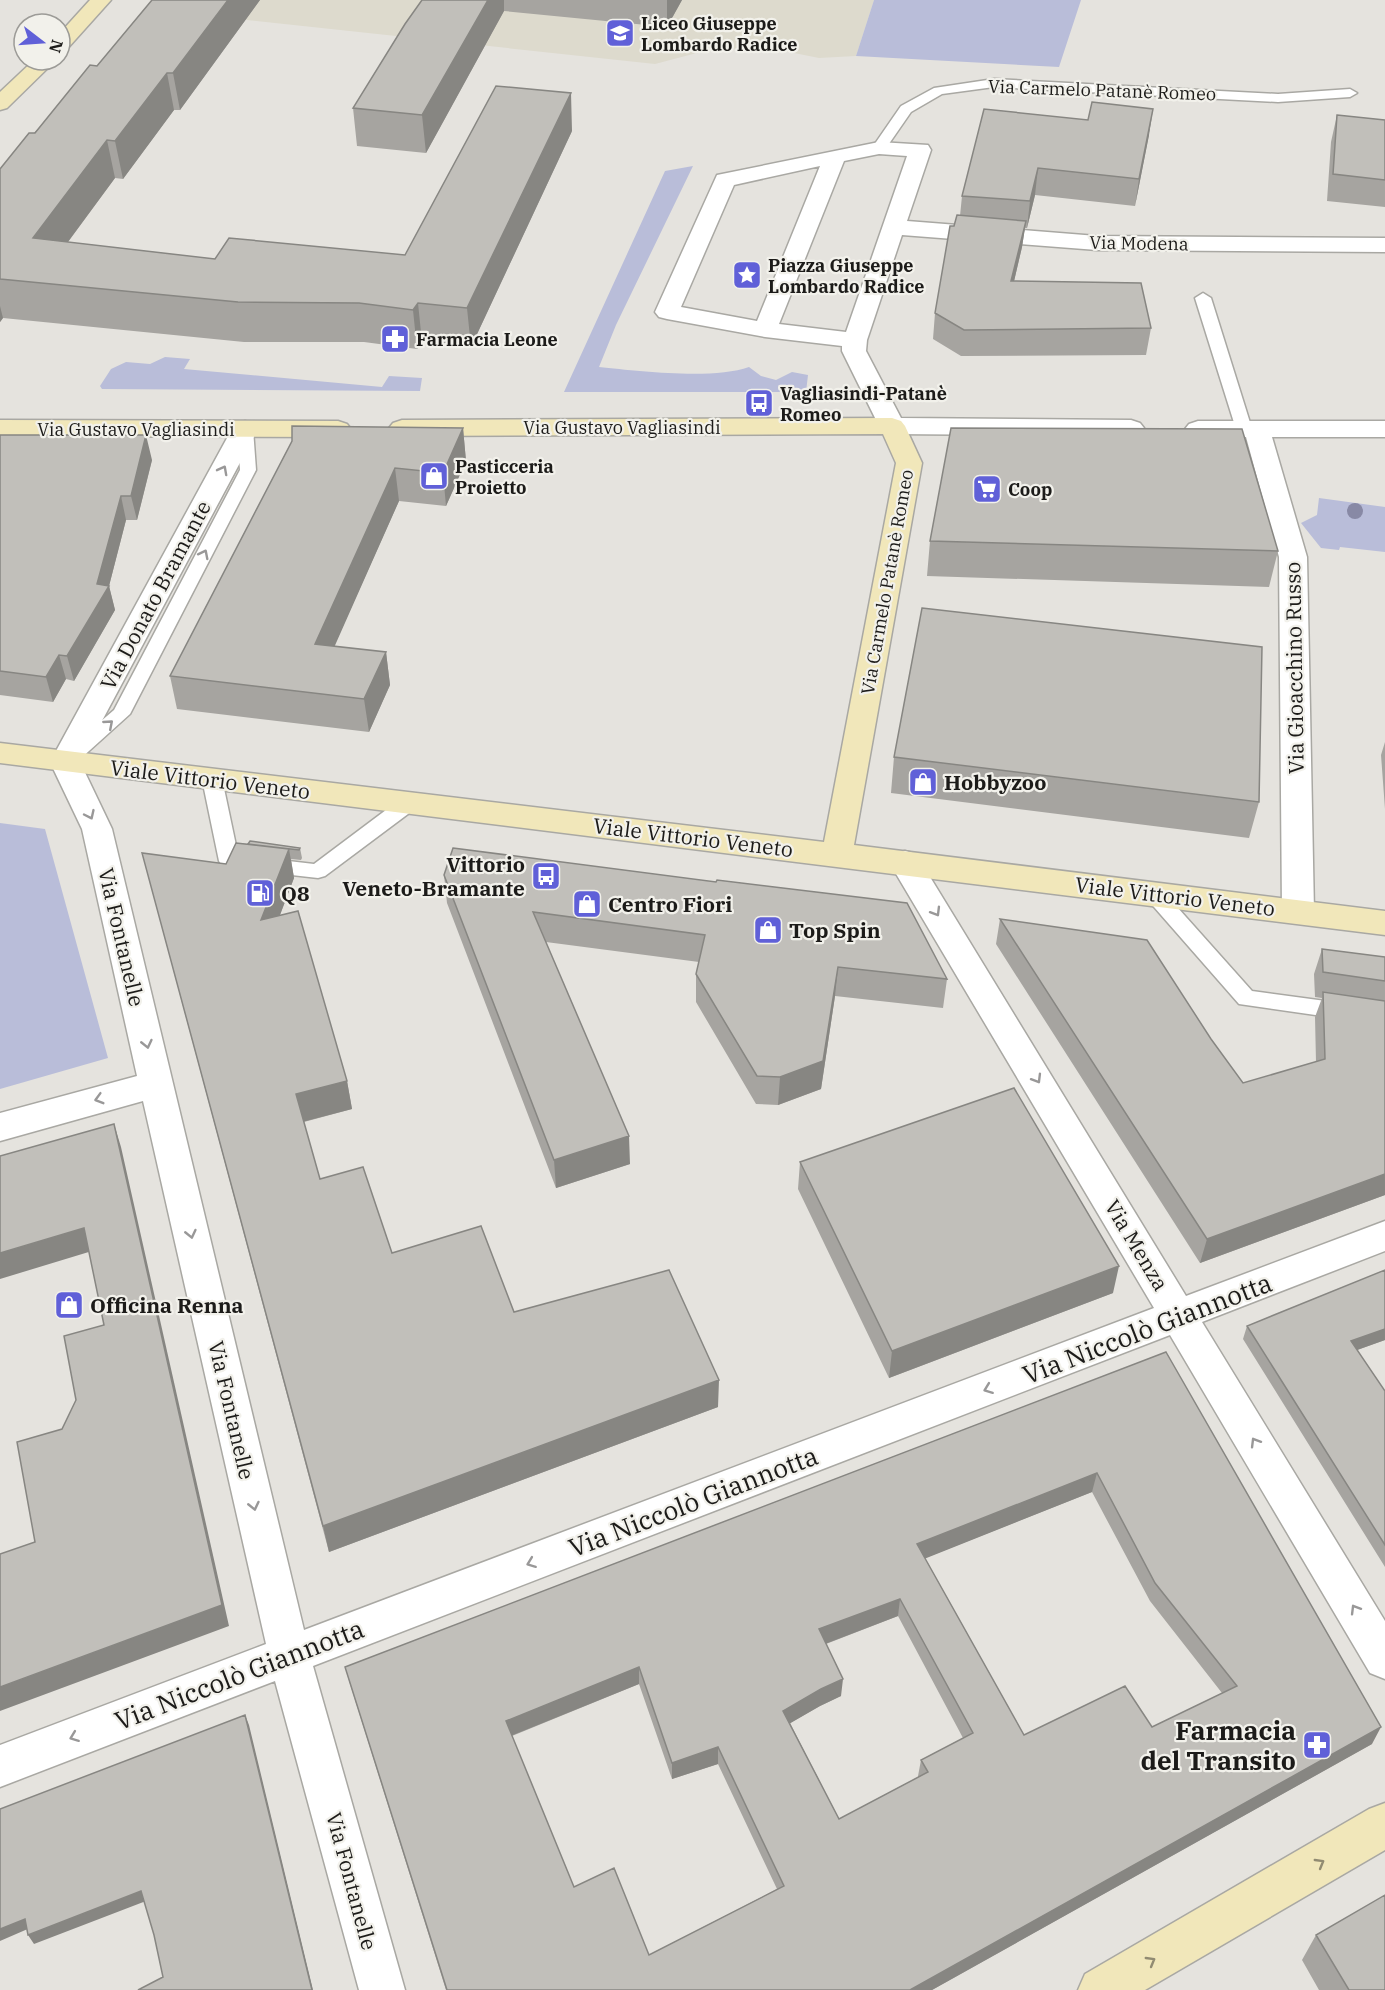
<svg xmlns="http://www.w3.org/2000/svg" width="1385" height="1990" font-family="'IBM Plex Serif',serif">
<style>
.built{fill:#dddacd}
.green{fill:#b9bdd9}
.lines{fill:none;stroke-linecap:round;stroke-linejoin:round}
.service-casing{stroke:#a9a8a3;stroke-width:3}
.minor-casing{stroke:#a9a8a3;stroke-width:3}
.secondary-casing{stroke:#a9a8a3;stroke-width:3}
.service{fill:#fff;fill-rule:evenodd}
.minor{fill:#fff;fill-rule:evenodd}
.secondary{fill:#f1e7ba;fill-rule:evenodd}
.tree{fill:#8889a5}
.wall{fill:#a6a4a0;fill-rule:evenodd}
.shaded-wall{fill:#878682}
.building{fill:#c1bfba;stroke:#878682;stroke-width:1.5;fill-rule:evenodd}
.oneway{stroke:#999898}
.oneway2{stroke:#918b72}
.labels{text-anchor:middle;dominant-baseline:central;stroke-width:4.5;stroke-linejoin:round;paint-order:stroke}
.far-poi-label{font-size:18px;font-weight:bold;fill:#1c1b19;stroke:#f2f1eb;text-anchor:start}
.far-street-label{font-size:18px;fill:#1c1b19;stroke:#f2f1eb}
.street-label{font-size:21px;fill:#1c1b19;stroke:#f2f1eb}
.poi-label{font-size:21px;font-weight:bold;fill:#1c1b19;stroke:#f2f1eb;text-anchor:start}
.near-street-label{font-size:26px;fill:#1c1b19;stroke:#f2f1eb}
.near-poi-label{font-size:26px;font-weight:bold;fill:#1c1b19;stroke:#f2f1eb;text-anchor:end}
</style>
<rect width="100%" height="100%" fill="#e5e3de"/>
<path class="built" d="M154 0H874L856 56 819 58 779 50 712 49 655 64 145 9Z"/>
<path class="green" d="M874 0H1081L1059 67 856 56Z
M693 166 616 325 599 367C638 371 713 380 749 367L761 376 776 380 792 372 808 375 806 392H564L665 171Z
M165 357 190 359 184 369 382 387 389 376 422 378 420 391 102 389 100 386 111 369 126 362 150 364Z
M1319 498 1385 507V552L1340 547 1339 550 1321 548 1301 523 1317 515Z
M0 823 45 829 108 1058 0 1089Z"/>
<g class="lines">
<g class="service-casing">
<path id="service" d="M994 79 1278 94 1350 89 1357 93 1350 97 1278 102 994 87 942 94 911 112 884 151H874L872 148 901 106 934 88Z
M1203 293 1211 298 1252 429 1250 432 1244 434 1236 429 1195 298Z
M245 424 253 429 256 470 130 714 79 760 72 762 65 760 63 756 65 752 114 710 240 470 237 429Z
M212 773 219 774 222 779 238 855 314 864 402 798 409 796 416 798 419 803 416 808 325 876 318 878 229 868 222 866 219 861 202 779 205 774Z
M1154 887 1161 889 1252 991 1385 1009V1025L1239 1004 1147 899 1144 894 1147 889Z"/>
</g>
<g class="minor-casing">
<path id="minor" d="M879 142 928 145 931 150 907 221 1097 236 1385 238V252L1097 250 902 235 867 340 866 351 901 418 1131 420 1140 423 1144 428 1140 433 1131 436 892 434 883 431 879 426 842 351V346L765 337 667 319 659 317 655 312 717 175ZM879 154 907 156 846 332 779 324 844 161ZM820 166 757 321 681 307 734 185Z
M245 421 254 424 258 429 80 762 112 829 304 1630 1154 1308 889 862 894 854 905 851 916 854 1186 1296 1385 1221V1251L1202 1322 1385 1621V1679L1370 1673 1170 1335 313 1666 405 1990H359L275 1681 0 1787V1745L266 1644 143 1101 0 1141V1113L137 1076 82 829 50 762 232 429 236 424Z
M1198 421H1385V437H1272L1307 557 1314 912 1309 920 1298 923 1287 920 1282 912 1279 557 1246 437H1198L1189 434 1185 429 1189 424Z"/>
</g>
<g class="secondary-casing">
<path id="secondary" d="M90 0H111L67 49 60 51V33Z
M34 60H56L7 108 0 110V92Z
M892 418 901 421 905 426 922 463 854 845 1385 911V935L0 763V743L824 842 896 463 883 434 402 436 393 433 389 428 393 423 402 420Z
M0 420 338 421 347 424 351 429 347 434 338 437 0 436Z
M1385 1803V1850L1145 1990H1078L1085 1974 1369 1809Z"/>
</g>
<use href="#service" class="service"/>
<use href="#minor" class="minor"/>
<use href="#secondary" class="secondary"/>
</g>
<circle class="tree" cx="1355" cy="511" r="8"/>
<path class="wall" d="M152 0H260L180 110H174L123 179 115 178 68 242 215 259 405 255 572 131 471 347 422 342 417 349 364 342H244L3 318 0 322V169L97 66Z
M422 0H682L667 27 504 11 426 153 357 146 353 108Z
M984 109 1149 135 1135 206 1035 195 1027 228H1025L1022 247 1014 281 1151 328 1146 355 961 356 933 339 935 313 954 226 960 216 962 196Z
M1337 115 1385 120V207L1327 201 1331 142Z
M463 428 466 461 446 506 399 501 334 646 386 652 390 685 369 732 177 709 170 676 292 441Z
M0 435 152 460 137 520H126L109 586 115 610 74 681 66 679 53 702 0 695Z
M930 541 1278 551 1269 587 927 576Z
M1385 742V809L1381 755Z
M894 757 1259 802 1249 838 891 793Z
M236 843 300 848 302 858 301 860 291 859 294 878 280 915 347 1081 352 1109 304 1122 320 1179 392 1253 514 1312 718 1407 329 1552 142 853 226 864Z
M444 875 947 979 943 1008 835 996 821 1089 778 1105 756 1104 696 1002V974L699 962 546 942 630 1164 556 1188 447 903Z
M1000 919 1211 1039 1243 1083 1316 1062 1315 1017 1322 998 1315 997 1314 974 1322 949 1385 957V1195L1200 1263 996 944Z
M800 1162 1113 1293 889 1378 798 1189Z
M1385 1270V1340L1357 1350 1385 1391V1567L1243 1339 1247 1326Z
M1166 1352 1372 1744 932 1990H446L350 1684 345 1667ZM1092 1492 1150 1601 1222 1693 1152 1727 1024 1735 925 1558ZM898 1616 963 1738 921 1760 918 1776V1777L839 1819 790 1723 820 1706 841 1696 826 1644ZM639 1684 672 1779 718 1764 777 1889 649 1955 574 1887 512 1736Z
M1316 1935 1385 1990H1319L1302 1960Z"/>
<path class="shaded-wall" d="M228 0H260L180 110 173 73Z
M488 0H504V11L426 153 422 115Z
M667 0H682L667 27Z
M167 73 174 110 123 179 115 141Z
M571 93 572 131 471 347 467 308Z
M1153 109 1149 135 1135 206 1139 179Z
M107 140 115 178 42 277 33 238Z
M1038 168 1035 195 1027 228 1030 201Z
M1026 221 1022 247 1008 307 1011 281Z
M418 303 422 342 417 349 413 310Z
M0 306 3 318 0 322Z
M463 428 466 461 446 506 443 473Z
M146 435 152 460 137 520 131 496Z
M395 468 399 501 321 677 315 644Z
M121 496 126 520 109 586 115 610 74 681 67 656 97 584Z
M386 652 390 685 369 732 364 699Z
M59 655 66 679 53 702 46 677Z
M289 849 294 878 267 949 261 920Z
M838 967 835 996 821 1089 778 1105 780 1077Z
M347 1081 352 1109 302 1122 296 1094Z
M114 1124 121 1147 229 1626 0 1711V1687L222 1605Z
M629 1136 630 1164 556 1188 554 1160Z
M1385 1174V1195L1200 1263 1207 1239Z
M84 1228 92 1251 0 1279V1253Z
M1119 1266 1113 1293 889 1378 892 1351Z
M1385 1329V1340L1346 1354 1351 1341Z
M719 1380 718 1407 329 1552 323 1526Z
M1097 1473 1092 1492 914 1563 917 1544Z
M900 1599 898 1616 817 1647 819 1629Z
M639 1667V1684L508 1737 506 1721Z
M843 1679 841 1696 820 1706 782 1728 783 1711 821 1689Z
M245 1715 249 1725 313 1990H312Z
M1381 1727 1372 1744 932 1990H910Z
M718 1747V1764L672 1779V1763Z
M141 1891 146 1901 34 1944 28 1935Z
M25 1919 30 1928 0 1941V1929Z"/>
<path class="building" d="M152 0H228L173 73H167L115 141 107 140 33 238 215 259 229 238 405 255 496 86 571 93 467 308 418 303 413 310 359 303 238 302 0 279V169L29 133H35L90 65 97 66Z
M422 0H488L422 115 353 108 405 24Z
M1092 102 1153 109 1139 179 1038 168 1030 201 962 196 984 109 1088 120Z
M1337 115 1385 120V180L1333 174Z
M957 215 1026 221 1011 281 1141 283 1151 328 964 330 935 313 950 226H954Z
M292 426 463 428 443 473 395 468 315 644 386 652 364 699 170 676 292 441Z
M951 428 1242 429 1278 551 930 541Z
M0 435H146L131 496H121L97 584 109 586 67 656 59 655 46 677 0 671Z
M922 608 1262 647 1259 802 894 757Z
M250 841 300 848 299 850 248 844Z
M236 843 289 849 261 920 298 911 347 1081 296 1094 320 1179 363 1167 392 1253 481 1226 514 1312 669 1270 719 1380 323 1526 142 853 226 864Z
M453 848 716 882 717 880 907 903 947 979 838 967 823 1061 780 1077 757 1076 696 974 705 935 533 912 629 1136 554 1160 444 875Z
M1000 919 1147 940 1211 1039 1243 1083 1325 1059 1323 992 1385 1001V1174L1207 1239Z
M1322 949 1385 957V981L1323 972Z
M1014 1088 1119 1266 892 1351 800 1162Z
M114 1124 222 1605 0 1687V1554L35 1542 17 1442 62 1429 76 1400 64 1336 104 1325 84 1228 0 1253V1156Z
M1385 1270V1329L1351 1341 1385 1391V1545L1247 1326Z
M1166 1352 1381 1727 910 1990H447L345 1667ZM1097 1473 1155 1583 1237 1686 1152 1727 1125 1686 1024 1735 917 1544ZM900 1599 973 1733 921 1760 928 1772 839 1819 783 1711 821 1689 843 1679 819 1629ZM639 1667 672 1763 718 1747 784 1886 649 1955 614 1868 574 1887 506 1721Z
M245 1715 312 1990H138L163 1977 154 1935 141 1891 28 1935 25 1919 0 1929V1809Z
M1385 1895V1990H1349L1316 1935Z"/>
<defs><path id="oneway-chevron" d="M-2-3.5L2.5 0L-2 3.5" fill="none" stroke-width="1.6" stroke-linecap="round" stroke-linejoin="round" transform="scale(1.5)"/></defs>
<g class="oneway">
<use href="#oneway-chevron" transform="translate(223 470) rotate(-62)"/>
<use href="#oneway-chevron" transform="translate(204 554) rotate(-63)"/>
<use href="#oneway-chevron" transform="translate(109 724) rotate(-41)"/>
<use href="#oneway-chevron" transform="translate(90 815) rotate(65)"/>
<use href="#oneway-chevron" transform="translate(936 912) rotate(59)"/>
<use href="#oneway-chevron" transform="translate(147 1044) rotate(77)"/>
<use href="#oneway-chevron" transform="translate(1037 1079) rotate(59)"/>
<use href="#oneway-chevron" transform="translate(99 1099) rotate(164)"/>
<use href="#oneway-chevron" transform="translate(191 1234) rotate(77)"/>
<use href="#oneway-chevron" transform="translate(988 1389) rotate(159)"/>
<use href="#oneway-chevron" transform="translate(1255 1442) rotate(-121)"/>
<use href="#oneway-chevron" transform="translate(254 1506) rotate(77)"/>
<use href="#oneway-chevron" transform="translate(531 1563) rotate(159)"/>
<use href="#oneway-chevron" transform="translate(1355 1609) rotate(-121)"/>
<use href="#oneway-chevron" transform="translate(74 1737) rotate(159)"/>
</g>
<g class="oneway2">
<use href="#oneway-chevron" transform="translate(1320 1863) rotate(-30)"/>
<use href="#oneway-chevron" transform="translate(1151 1961) rotate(-30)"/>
</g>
<defs>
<g id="school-square" transform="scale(1.5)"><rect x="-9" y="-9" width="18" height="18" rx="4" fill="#6060d8" stroke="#f2f1eb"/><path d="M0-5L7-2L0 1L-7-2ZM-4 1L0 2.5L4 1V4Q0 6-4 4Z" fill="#fff"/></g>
<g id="sight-square" transform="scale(1.5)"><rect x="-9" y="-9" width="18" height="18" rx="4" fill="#6060d8" stroke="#f2f1eb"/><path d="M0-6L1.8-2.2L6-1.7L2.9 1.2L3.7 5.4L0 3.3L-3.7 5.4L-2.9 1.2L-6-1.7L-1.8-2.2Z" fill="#fff"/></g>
<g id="pharmacy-square" transform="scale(1.5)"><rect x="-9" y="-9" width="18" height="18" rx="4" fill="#6060d8" stroke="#f2f1eb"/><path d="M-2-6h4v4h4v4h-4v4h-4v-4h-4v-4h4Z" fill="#fff"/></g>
<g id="bus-square" transform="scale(1.5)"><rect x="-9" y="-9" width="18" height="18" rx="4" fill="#6060d8" stroke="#f2f1eb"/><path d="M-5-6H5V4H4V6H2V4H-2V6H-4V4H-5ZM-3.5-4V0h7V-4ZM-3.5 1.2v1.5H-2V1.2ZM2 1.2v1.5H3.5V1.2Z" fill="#fff"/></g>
<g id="shop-square" transform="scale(1.5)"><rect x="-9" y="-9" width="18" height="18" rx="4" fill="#6060d8" stroke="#f2f1eb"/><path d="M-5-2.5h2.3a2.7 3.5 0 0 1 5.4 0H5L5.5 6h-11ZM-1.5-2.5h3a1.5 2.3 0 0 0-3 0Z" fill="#fff"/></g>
<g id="supermarket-square" transform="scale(1.5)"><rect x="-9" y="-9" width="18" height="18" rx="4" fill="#6060d8" stroke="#f2f1eb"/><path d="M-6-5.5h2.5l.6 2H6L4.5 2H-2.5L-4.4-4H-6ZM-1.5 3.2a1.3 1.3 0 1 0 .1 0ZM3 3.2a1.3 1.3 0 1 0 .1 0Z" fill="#fff"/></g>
<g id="fuel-square" transform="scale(1.5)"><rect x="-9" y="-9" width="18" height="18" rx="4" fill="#6060d8" stroke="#f2f1eb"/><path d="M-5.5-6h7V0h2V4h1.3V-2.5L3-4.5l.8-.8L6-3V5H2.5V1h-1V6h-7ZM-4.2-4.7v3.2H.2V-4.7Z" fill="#fff"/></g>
</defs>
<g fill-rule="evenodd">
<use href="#school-square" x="620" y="33"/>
<use href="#sight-square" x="747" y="275"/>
<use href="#pharmacy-square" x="395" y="339"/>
<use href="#bus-square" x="759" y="403"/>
<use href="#shop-square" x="434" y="476"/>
<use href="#supermarket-square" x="987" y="489"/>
<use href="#shop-square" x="923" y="782"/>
<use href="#bus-square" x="546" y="876"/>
<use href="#fuel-square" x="260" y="893"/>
<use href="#shop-square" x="587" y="904"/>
<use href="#shop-square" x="768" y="930"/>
<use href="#shop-square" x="69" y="1305"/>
<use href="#pharmacy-square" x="1317" y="1745"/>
</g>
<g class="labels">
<g class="far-poi-label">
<text x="641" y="23">Liceo Giuseppe<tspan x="641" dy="21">Lombardo Radice</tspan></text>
<text x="768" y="265">Piazza Giuseppe<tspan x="768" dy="21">Lombardo Radice</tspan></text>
<text x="416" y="339">Farmacia Leone</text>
<text x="780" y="393">Vagliasindi-Patanè<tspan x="780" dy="21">Romeo</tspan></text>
<text x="455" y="466">Pasticceria<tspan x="455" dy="21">Proietto</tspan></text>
<text x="1008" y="489">Coop</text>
</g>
<g class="far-street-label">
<text transform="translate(1102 90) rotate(2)">Via Carmelo Patanè Romeo</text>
<text transform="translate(1139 243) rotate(1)">Via Modena</text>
<text x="622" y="427">Via Gustavo Vagliasindi</text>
<text x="136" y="429">Via Gustavo Vagliasindi</text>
<text transform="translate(887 582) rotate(-80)">Via Carmelo Patanè Romeo</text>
</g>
<g class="street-label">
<text transform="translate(155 595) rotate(-62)">Via Donato Bramante</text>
<text transform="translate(1294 668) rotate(-91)">Via Gioacchino Russo</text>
<text transform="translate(210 779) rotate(7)">Viale Vittorio Veneto</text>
<text transform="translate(693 837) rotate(7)">Viale Vittorio Veneto</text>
<text transform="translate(1175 896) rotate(7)">Viale Vittorio Veneto</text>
<text transform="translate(122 937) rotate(77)">Via Fontanelle</text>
<text transform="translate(1137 1245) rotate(59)">Via Menza</text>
<text transform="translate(232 1410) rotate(77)">Via Fontanelle</text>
<text transform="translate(352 1881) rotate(75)">Via Fontanelle</text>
</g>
<g class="poi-label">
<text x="944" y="782">Hobbyzoo</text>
<text x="525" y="864" text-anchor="end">Vittorio<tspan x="525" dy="24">Veneto-Bramante</tspan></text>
<text x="281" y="893">Q8</text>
<text x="608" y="904">Centro Fiori</text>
<text x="789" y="930">Top Spin</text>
<text x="90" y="1305">Officina Renna</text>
</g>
<g class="near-street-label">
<text transform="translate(1147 1328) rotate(-21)">Via Niccolò Giannotta</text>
<text transform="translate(693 1501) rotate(-21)">Via Niccolò Giannotta</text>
<text transform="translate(239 1674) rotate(-21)">Via Niccolò Giannotta</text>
</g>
<g class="near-poi-label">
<text x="1296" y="1730">Farmacia<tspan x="1296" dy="30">del Transito</tspan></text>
</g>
</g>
<g transform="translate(42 42) rotate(107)"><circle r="28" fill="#f2f1eb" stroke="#9c9b97" stroke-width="1.5"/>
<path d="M0-4.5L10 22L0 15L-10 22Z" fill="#6060d8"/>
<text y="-9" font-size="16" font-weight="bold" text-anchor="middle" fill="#1c1b19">N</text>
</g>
</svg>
